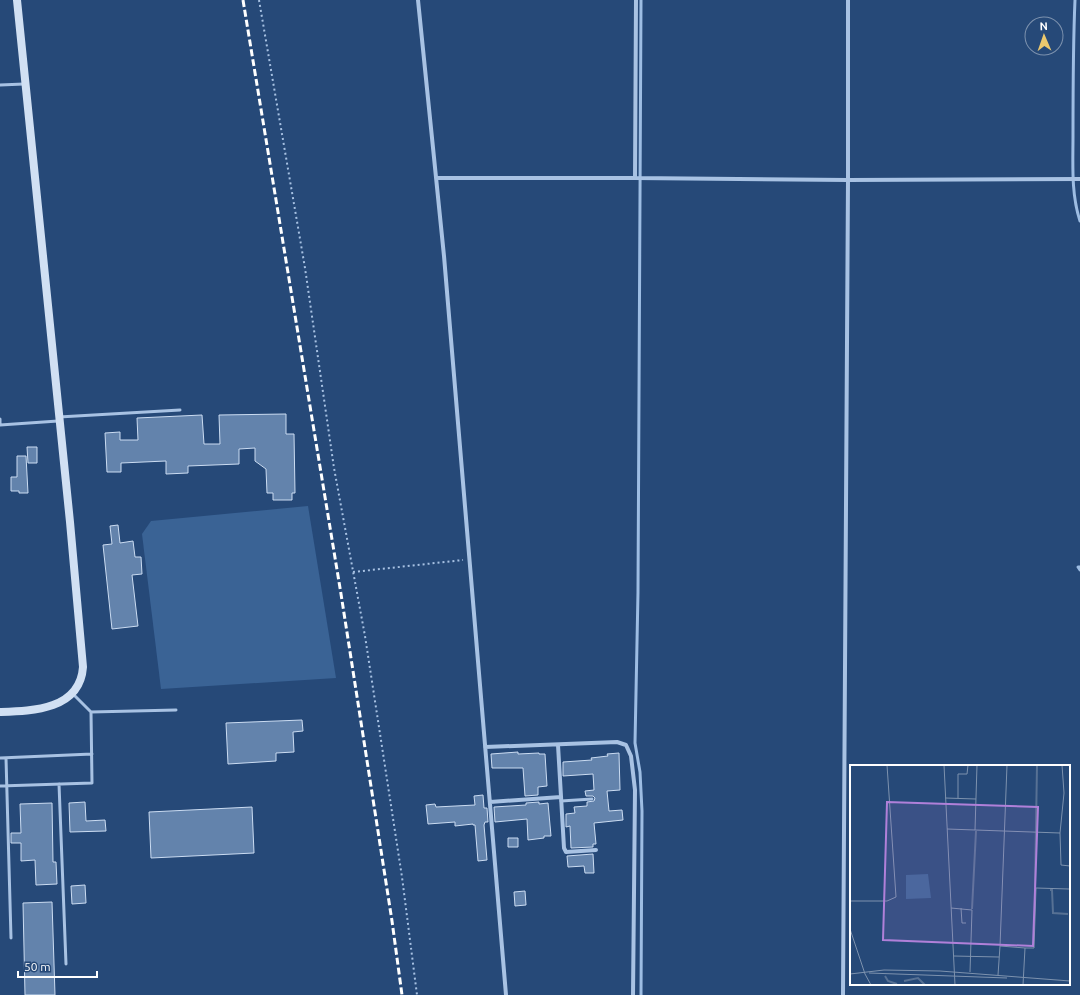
<svg xmlns="http://www.w3.org/2000/svg" width="1080" height="995" font-family="Ubuntu,sans-serif">
<style>
.green{fill:#3a6395}
.lines{fill:none;stroke-linecap:round;stroke-linejoin:round}
.stream{stroke:#9dbde3;stroke-width:3}
.building{fill:#6383ac;stroke:#cbdcf2}
.path{stroke:#a8c2e3;stroke-width:2;stroke-dasharray:2 3;stroke-linecap:butt}
.lane{stroke:#a8c2e3;stroke-width:3}
.street{stroke:#a8c2e3;stroke-width:4}
.secondary{stroke:#d1e0f3;stroke-width:8}
.rail{stroke:#fff;stroke-width:3;stroke-dasharray:7 3;stroke-linecap:butt}
.inset-river{fill:none;stroke:#577194;stroke-width:2}
.inset-road{fill:none;stroke:#7d92ae;stroke-width:1}
.view{fill:#b080d9;fill-opacity:0.15;stroke:#b080d9;stroke-width:2}
.inset-edge{fill:none;stroke:#fff;stroke-width:2}
</style>
<rect width="100%" height="100%" fill="#264978"/>
<path class="green" d="M308 506 336 678 161 689 142 534 151 521Z"/>
<g class="lines">
<path class="stream" d="M1075 0C1073 45 1073 90 1073 136 1073 164 1071 194 1080 221
M1080 567H1078L1080 570
M641 995 642 811 640 772 635 743 638 592 641 0"/>
</g>
<path class="building" d="M286 414V434H294L295 493H292V500H273V493H267L266 469 255 461V448L239 449V464L188 466V473L166 474V461L121 463V472H107L105 433 120 432V440H138L137 418 202 415 204 444H220L219 415Z
M27 447H37V463H28Z
M17 456H26L28 493H19V491H11V477H17Z
M118 525 120 543 133 541 135 557H141L142 574 132 575 138 626 112 629 103 545 112 544 110 526Z
M302 720 303 731 293 732 294 752 276 753V761L228 764 226 723Z
M518 752V754L539 753V754H545L547 786 538 787V795L525 796 523 768H492L491 754Z
M619 753 620 790 607 791 609 811 622 810 623 820 594 823 596 844H593V847L571 848 570 826 566 827V814L575 813 574 807 587 806V802L594 801 595 798 593 796H586L585 791 594 790 593 774 563 776V762L592 760 591 758 608 756 607 754Z
M483 795 484 808H487L488 822H485L484 825 487 860 478 861 475 825H473V824L455 826V822L428 824 426 805 435 804 436 807 475 805 474 796Z
M85 802 86 821 105 820 106 831 70 832 69 803Z
M539 802V804L548 803 551 836H544V838L528 840 527 819 495 822 494 807 526 805V803Z
M52 803 53 862H56L57 884 36 885 35 860 21 861V843H11V833H21L20 804Z
M252 807 254 853 151 858 149 812Z
M508 838H518V847H508Z
M593 854 594 873H585L584 866 568 867 567 856Z
M85 885 86 903 72 904 71 886Z
M525 891 526 905 515 906 514 892Z
M52 902 55 995H25L23 903Z"/>
<g class="lines">
<path class="path" d="M259 0 305 268 334 468 365 636 402 877 417 995
M353 572 463 560"/>
<path class="lane" d="M0 85 24 84
M59 417 180 410
M0 419V425
M0 425 58 421
M91 712 176 710
M0 758 92 754
M6 758 11 938
M59 784 66 964
M0 786 92 783 91 712 73 694
M561 801 592 799"/>
<path class="street" d="M418 0 444 256 506 995
M436 178H635L848 180 1080 179
M635 178 636 0
M558 745 564 848 566 852 596 850
M485 747 617 742 626 745 631 756 635 790 633 995
M490 802 561 797
M843 995 848 180V0"/>
<path class="secondary" d="M0 712C32 711 80 710 83 667L70 522 17 0"/>
<path class="rail" d="M243 0 341 594 392 921 402 995"/>
</g>
<g transform="translate(850 765)">
<rect width="220" height="220" fill="#264978"/>
<path d="M78 109 81 133 56 134V110Z" fill="#3a6395"/>
<path class="inset-river" d="M185 122 187 0M200 125H202L203 148 218 149M122 144 126 66M35 211 38 216 47 219M54 216 68 213 75 220"/>
<path class="inset-road" d="M94 0 105 220M157 0 150 181 175 183 173 220M212 0 214 28 210 68 211 100 220 101M95 33 126 34M108 33V9H117L118 0M97 64 210 68M125 65 127 0M220 101V149M0 136H37L46 132 37 0M101 143 122 145 120 207M111 143 112 158H116M0 164 15 209M175 183H184L186 123 219 124M104 191 149 192M19 208 157 213M0 209 34 205 90 206 220 216M15 209 21 220M148 210 150 181"/>
<path class="view" d="M37 37 188 42 183 181 33 175Z"/>
<rect width="220" height="220" class="inset-edge"/>
</g>
<g transform="translate(1044 36) rotate(358)"><circle r="19" fill="#264978" stroke="#7d92ae"/>
<path d="M0-3L7 15L0 10L-7 15Z" fill="#ebc86e"/>
<text y="-6" font-size="11" font-weight="bold" text-anchor="middle" fill="#ffffff">N</text>
</g>
<path d="M18 971v6h79v-6" fill="none" stroke="#ffffff" stroke-width="2"/>
<text x="24" y="971" font-size="12" fill="#ffffff" stroke="#264978" stroke-width="3" paint-order="stroke">50 m</text>
</svg>
